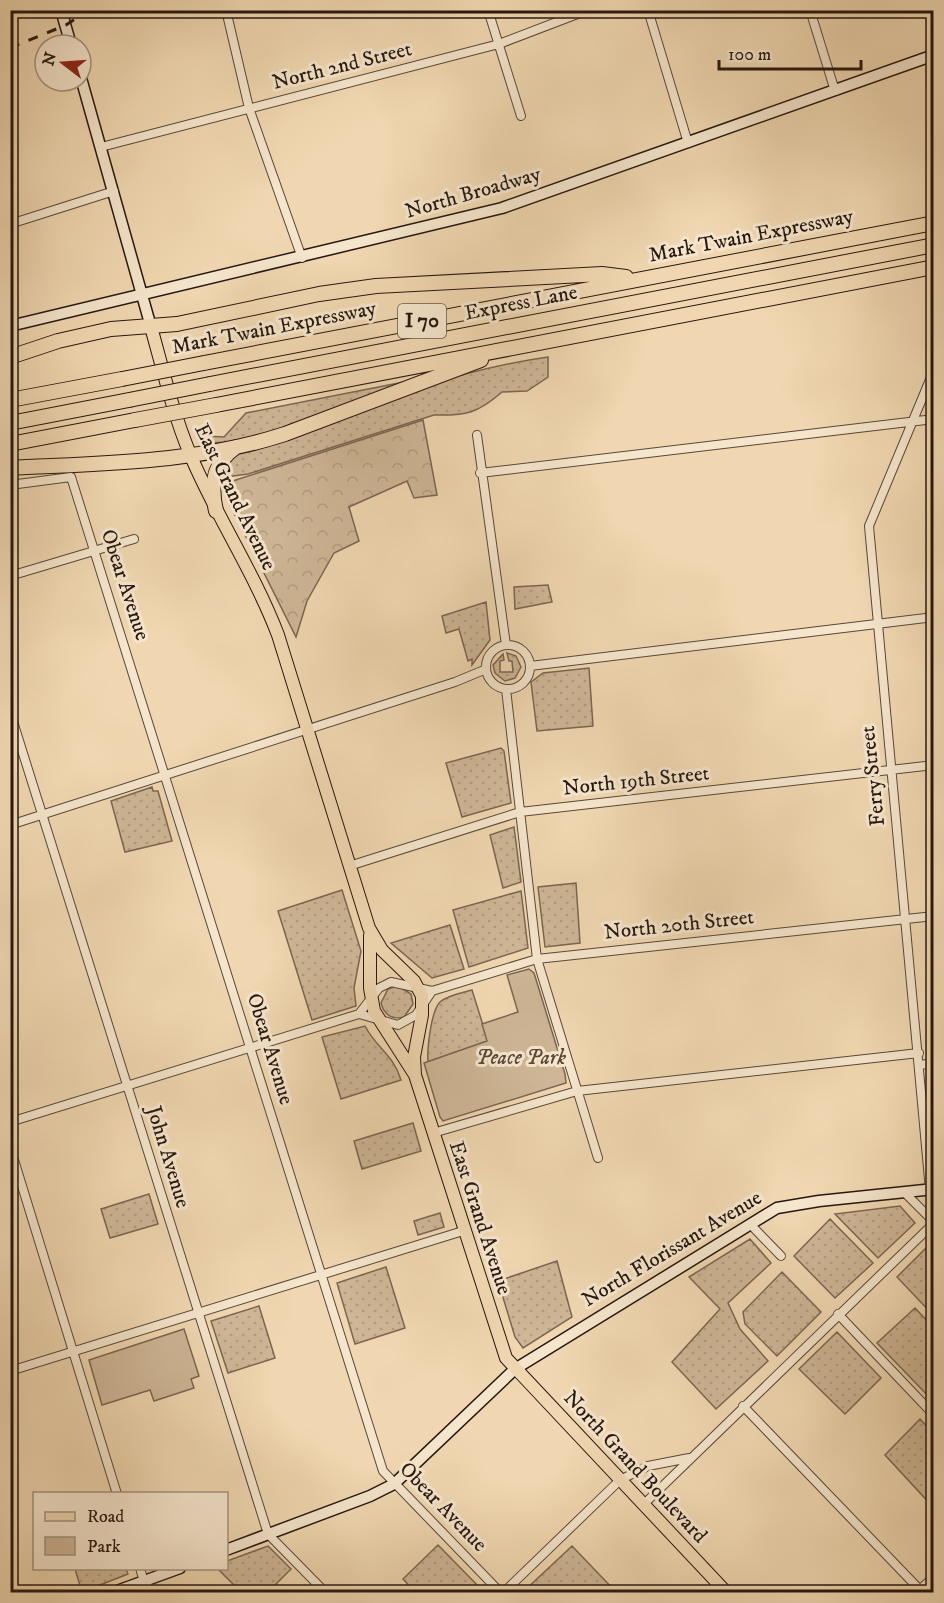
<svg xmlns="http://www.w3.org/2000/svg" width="944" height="1603" font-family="'IM FELL DW Pica',serif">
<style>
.grass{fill:url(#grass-dots);stroke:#7a6653;stroke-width:1.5}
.forest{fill:url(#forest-crowns);stroke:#7a6653;stroke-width:1.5}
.park{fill:#ceb696;stroke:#7a6653;stroke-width:1.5}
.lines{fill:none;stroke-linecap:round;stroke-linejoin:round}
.minor-casing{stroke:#594738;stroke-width:10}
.tertiary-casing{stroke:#594738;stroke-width:11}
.secondary-casing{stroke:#271710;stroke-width:13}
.primary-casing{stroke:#271710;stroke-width:14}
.motorway-casing{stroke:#271710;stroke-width:16}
.minor{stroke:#f5e5cc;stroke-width:8}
.tertiary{stroke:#f5e5cc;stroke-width:9}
.secondary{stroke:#f5e5cc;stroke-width:10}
.primary{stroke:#f0d7b1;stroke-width:12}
.motorway{stroke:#f0d7b1;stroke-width:14}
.rail{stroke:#271710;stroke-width:3;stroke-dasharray:10 10;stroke-linecap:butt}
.motorway-bridge-casing{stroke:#271710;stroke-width:16;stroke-linecap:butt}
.motorway-bridge{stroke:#f0d7b1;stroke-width:14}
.labels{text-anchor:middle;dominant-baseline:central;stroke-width:6;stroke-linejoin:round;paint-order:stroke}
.shield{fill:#f5e5cc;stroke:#655548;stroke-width:1.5}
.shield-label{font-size:20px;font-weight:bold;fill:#271710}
.street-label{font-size:21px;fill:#271710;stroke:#f5e5cc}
.park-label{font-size:21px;font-style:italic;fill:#594738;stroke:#f5e5cc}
</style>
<defs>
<pattern id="grass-dots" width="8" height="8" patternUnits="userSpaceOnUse" patternTransform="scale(1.5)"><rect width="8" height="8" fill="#ceb696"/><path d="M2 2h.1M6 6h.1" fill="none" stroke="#b19c80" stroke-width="1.8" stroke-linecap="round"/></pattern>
<pattern id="forest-crowns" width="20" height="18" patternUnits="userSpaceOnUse" patternTransform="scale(1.5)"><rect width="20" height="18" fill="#ceb696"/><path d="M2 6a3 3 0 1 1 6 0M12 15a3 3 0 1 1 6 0" fill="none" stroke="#b19c80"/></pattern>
</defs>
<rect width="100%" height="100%" fill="#f0d7b1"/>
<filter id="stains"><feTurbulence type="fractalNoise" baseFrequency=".00333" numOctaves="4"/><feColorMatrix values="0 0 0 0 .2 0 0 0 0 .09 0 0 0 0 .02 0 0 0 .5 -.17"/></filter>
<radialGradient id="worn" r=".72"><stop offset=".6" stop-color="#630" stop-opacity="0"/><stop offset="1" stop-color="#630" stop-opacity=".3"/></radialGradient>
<path class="grass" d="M548 357V377L527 391 502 392C478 413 466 416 434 415L248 474 218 478 224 464 240 451C341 415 442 372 548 357Z
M414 380C364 396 255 449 209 442L206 436 224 437 246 413Z
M548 585 552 602 515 609 514 587Z
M486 602 490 640 472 665V659L468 661 459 629 446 633 442 616Z
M507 653 516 656 521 667 515 678 505 681 495 673 493 665 503 654 504 660 500 661V672H513L512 661H509Z
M589 668 593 726 537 731 531 682 543 673Z
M501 748 504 751 511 803 462 817 446 763Z
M152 787 153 791H158L172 841 125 852 111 801Z
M514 827 521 882 503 888 490 835Z
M576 883 580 943 545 947 538 887Z
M342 890 361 951 354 988 356 1006 312 1020 278 911Z
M521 891 528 948 469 967 453 910Z
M450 925 464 969 432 978 391 943Z
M398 986 411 994 413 1004 404 1017C392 1020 384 1015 381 1003L388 989Z
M472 990 488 1041 428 1062C427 1049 431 1011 440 1002 448 995 462 993 472 990Z
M365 1026C377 1049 393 1054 401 1080L341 1099 322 1037Z
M413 1123 421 1151 362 1169 354 1141Z
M149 1194 158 1224 110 1238 101 1209Z
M900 1206 915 1223 878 1258 835 1214Z
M440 1213 444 1227 418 1235 414 1221Z
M830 1219 873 1263 835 1298 794 1256Z
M750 1239 771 1263 728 1303 740 1329 768 1361 716 1409 672 1362 720 1309 689 1277Z
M933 1241 934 1242 933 1315 897 1277Z
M557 1261 572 1317 523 1348 515 1337 498 1281Z
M386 1267 405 1328 355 1344 337 1283Z
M782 1272 821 1312 777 1356 745 1324 743 1312Z
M259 1306 275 1358 228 1373 211 1321Z
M915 1308 933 1327V1401L877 1343Z
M837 1332 881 1378 845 1414 799 1369Z
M920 1419 933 1433V1507L885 1455Z
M438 1545 484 1592H415L403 1579Z
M268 1546 291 1569 268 1592H241L218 1569 226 1568 227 1561Z
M572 1546 616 1592H523Z
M75 1569H126L128 1574 82 1592Z"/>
<path class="forest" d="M423 420 437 495 414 498 407 481 349 507 359 541 334 553 307 601 296 637 220 485Z"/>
<path class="park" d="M529 969 534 973 565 1074 566 1083 443 1121 440 1117 424 1063 487 1041 482 1024 518 1012 507 975Z
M184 1329 199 1376 191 1379 194 1388 154 1401 150 1390 102 1405 89 1360Z"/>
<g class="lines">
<g class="minor-casing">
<path id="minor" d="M226 10 249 108 302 258
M488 10 521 116
M648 10 688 143
M810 10 835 91
M101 147 499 44 588 10
M10 224 114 191
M477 435 506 645
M480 473 934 419
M10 485 71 477 383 1471 500 1592
M10 576 134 539
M486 667a22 22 0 1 1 44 0a22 22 0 1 1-44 0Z
M530 666 934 617
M506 689 537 959 598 1158
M10 712 268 1534 325 1592
M10 825 455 682 484 670
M349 866 520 812 934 765
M359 1014 379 988 391 982 432 991 537 959 934 916
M920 1065 934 1063
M10 1122 359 1014 398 1025 416 1015 432 991
M433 1133 577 1091 919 1053
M10 1147 117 1494
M930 1190 869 526 934 370
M904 1192 934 1222
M750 1224 781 1256
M838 1314 934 1415
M10 1371 463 1231
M743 1406 922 1592
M643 1505 934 1223
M140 1568 144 1582 152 1592
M504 1592 620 1480 648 1466 689 1458
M917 1592 934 1577"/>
</g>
<g class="tertiary-casing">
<path id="tertiary" d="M10 1587 12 1592"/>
</g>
<g class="secondary-casing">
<path id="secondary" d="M61 10 71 45
M81 78 151 327
M10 326 502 208 934 55
M226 1550 370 1496 394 1484 515 1369 777 1208 819 1201 934 1189
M114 1592 180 1568"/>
</g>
<g class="primary-casing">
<path id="primary" d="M151 327C163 370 173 413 190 454 216 516 254 572 278 635L369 928 382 950 414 981 422 996V1015L414 1057 415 1075
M370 935V988L374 1011 415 1075 506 1358 726 1592"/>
</g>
<g class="motorway-casing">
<path id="motorway" d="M10 357 58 341 111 329 177 324 319 294 376 286 602 274 626 277
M204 363 934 223
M210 384 934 245
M10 400 122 379
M216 405 934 267
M10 423 129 400
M10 444 135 420
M10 468C103 463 196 463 285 434L481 360
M216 511C210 485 213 463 236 447"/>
</g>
<use href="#minor" class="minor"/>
<use href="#tertiary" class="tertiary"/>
<use href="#secondary" class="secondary"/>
<use href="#primary" class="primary"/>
<use href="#motorway" class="motorway"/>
<path class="rail" d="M10 48 66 25 89 10"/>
<g class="motorway-bridge-casing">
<path id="motorway-bridge" d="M122 379 204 363
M129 400 210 384
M135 420 216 405"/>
</g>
<use href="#motorway-bridge" class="motorway-bridge"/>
</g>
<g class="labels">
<rect class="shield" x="398" y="304" width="48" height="34" rx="4.5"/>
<g class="shield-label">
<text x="422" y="321">I 70</text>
</g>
<g class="street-label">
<text transform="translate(342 66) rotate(-14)">North 2nd Street</text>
<text transform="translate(473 193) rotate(-16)">North Broadway</text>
<text transform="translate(751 236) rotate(-11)">Mark Twain Expressway</text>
<text transform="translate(521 303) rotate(-11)">Express Lane</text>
<text transform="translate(274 328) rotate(-11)">Mark Twain Expressway</text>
<text transform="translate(235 497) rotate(64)">East Grand Avenue</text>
<text transform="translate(125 585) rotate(72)">Obear Avenue</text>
<text transform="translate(873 776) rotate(-96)">Ferry Street</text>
<text transform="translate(636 781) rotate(-6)">North 19th Street</text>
<text transform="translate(679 925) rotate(-6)">North 20th Street</text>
<text transform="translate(270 1049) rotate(73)">Obear Avenue</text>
<text transform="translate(168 1157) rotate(73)">John Avenue</text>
<text transform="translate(480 1218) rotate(72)">East Grand Avenue</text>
<text transform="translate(672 1249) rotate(-31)">North Florissant Avenue</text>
<text transform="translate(635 1467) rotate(47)">North Grand Boulevard</text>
<text transform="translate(443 1507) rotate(46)">Obear Avenue</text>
</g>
<g class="park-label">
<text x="521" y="1058">Peace Park</text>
</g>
</g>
<rect width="944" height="1603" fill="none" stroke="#f0d7b1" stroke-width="36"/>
<rect x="12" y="12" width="920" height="1579" fill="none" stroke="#271710" stroke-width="3"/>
<rect x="18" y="18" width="908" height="1567" fill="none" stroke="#271710" stroke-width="1.5"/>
<rect x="33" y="1492" width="195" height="78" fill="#f5e5cc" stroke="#a39381" stroke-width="1.5"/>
<rect x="45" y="1512" width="30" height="9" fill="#f0d7b1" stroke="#a39381" stroke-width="1.5"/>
<text x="87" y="1522" font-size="18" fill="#271710">Road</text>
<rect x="45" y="1537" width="30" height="18" fill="#ceb696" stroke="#a39381" stroke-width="1.5"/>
<text x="87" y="1552" font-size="18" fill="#271710">Park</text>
<g transform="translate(63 63) rotate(287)"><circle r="28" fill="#f5e5cc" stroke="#a39381" stroke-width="1.5"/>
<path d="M0-4.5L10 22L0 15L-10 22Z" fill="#8f2418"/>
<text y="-9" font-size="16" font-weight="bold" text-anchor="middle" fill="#271710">N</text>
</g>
<path d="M719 60v9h142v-9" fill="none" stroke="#271710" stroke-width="3"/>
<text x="728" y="60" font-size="18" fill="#271710" stroke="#f5e5cc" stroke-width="4.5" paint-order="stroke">100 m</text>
<rect width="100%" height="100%" filter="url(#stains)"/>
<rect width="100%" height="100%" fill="url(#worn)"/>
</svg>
